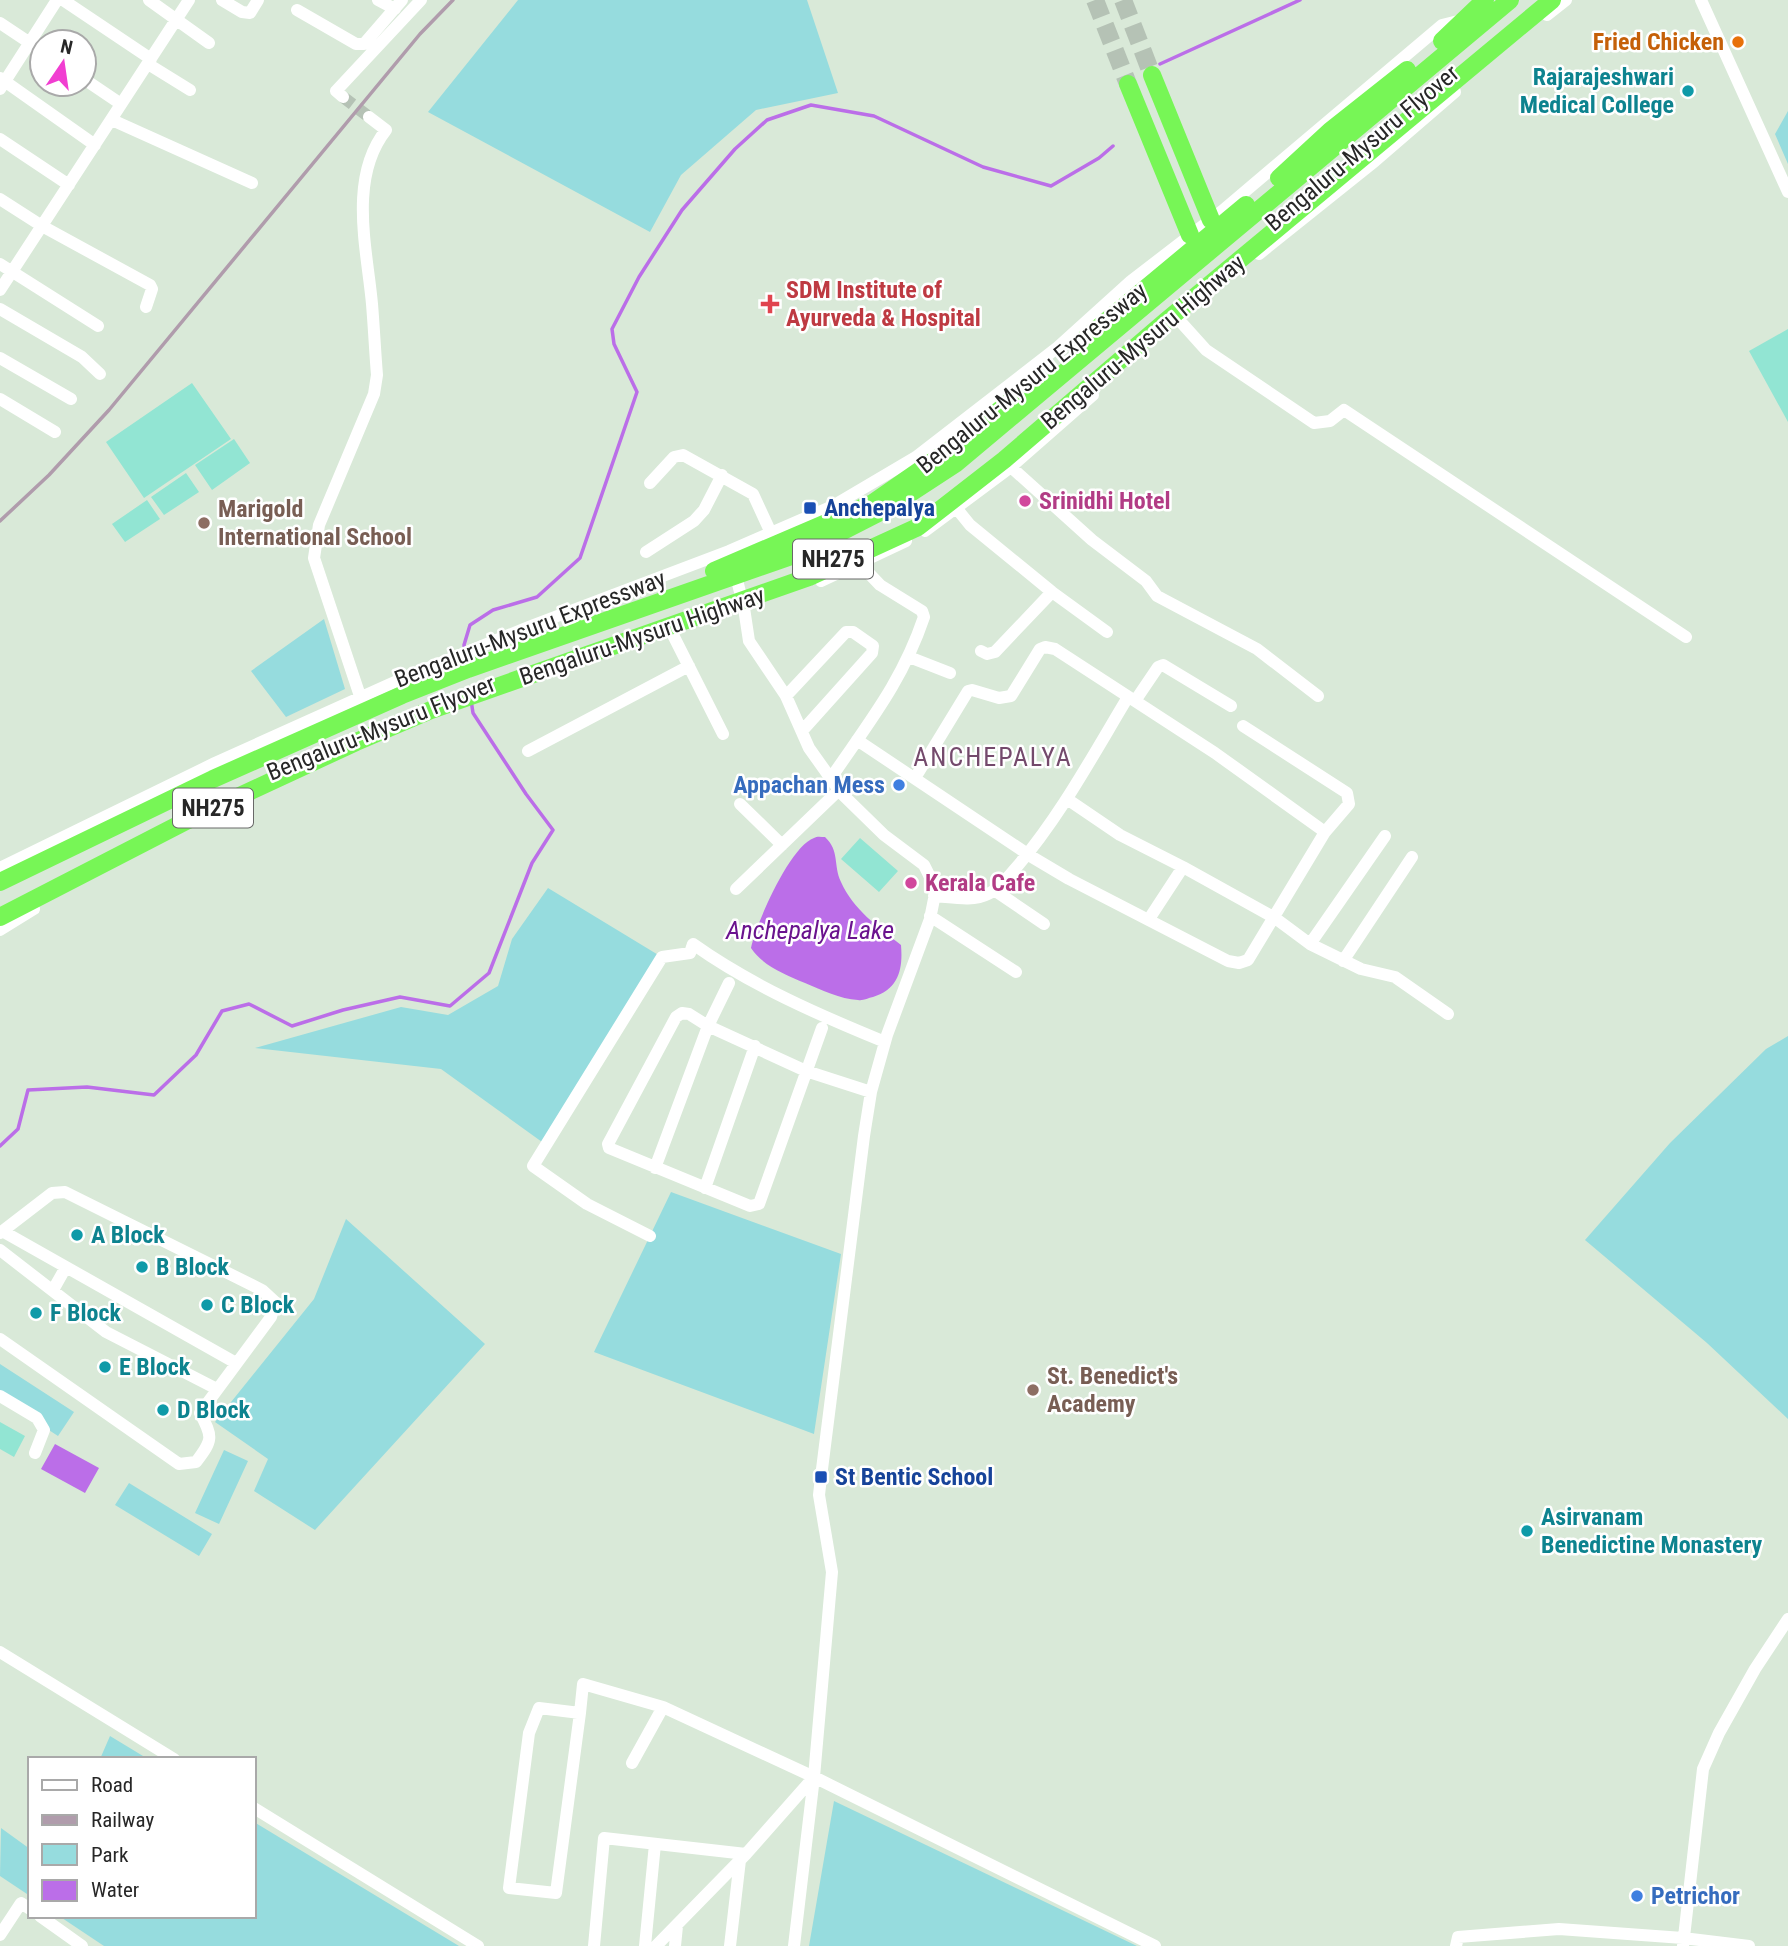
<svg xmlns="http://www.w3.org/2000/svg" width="1788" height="1946" font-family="'Roboto Condensed',sans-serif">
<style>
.green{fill:#96dcde}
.pitch{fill:#92e5d3}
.water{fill:#bb6ee8}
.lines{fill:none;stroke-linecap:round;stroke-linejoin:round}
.stream{stroke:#bb6ee8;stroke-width:3.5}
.minor-tunnel{stroke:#b5c2b5;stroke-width:12;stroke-dasharray:12 6;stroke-linecap:butt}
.highway-tunnel{stroke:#b5c2b5;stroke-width:18;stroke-dasharray:18 9;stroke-linecap:butt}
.minor{stroke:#fff;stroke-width:12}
.highway{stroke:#77f656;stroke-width:18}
.rail{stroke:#b09cac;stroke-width:3.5}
.food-dot{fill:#e8710a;stroke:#fff;stroke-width:2.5}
.culture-dot{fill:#0f9aa8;stroke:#fff;stroke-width:2.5}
.health-dot{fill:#e0444e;stroke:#fff;stroke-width:2.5}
.hotel-dot{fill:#d1479c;stroke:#fff;stroke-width:2.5}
.transit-dot{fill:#1a4fb4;stroke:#fff;stroke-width:2.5}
.education-dot{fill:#8d6e63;stroke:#fff;stroke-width:2.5}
.shop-dot{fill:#3f7fe0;stroke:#fff;stroke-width:2.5}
.labels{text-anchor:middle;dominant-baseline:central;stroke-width:5;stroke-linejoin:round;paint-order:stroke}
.shield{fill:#fff;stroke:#686868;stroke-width:2}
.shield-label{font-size:23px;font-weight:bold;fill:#272727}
.food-label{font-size:24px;font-weight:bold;fill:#c56008;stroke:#fff;text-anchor:end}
.culture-label{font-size:24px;font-weight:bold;fill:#0d838f;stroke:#fff;text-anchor:start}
.street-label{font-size:24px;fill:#272727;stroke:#fff}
.health-label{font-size:24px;font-weight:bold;fill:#be3a42;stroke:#fff;text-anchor:start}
.hotel-label{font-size:24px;font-weight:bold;fill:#b23c85;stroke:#fff;text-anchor:start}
.transit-label{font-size:24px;font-weight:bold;fill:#164399;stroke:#fff;text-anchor:start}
.education-label{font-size:24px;font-weight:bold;fill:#785e54;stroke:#fff;text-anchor:start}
.shop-label{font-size:24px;font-weight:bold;fill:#366cbe;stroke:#fff;text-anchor:end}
.neighbourhood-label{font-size:26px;letter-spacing:2px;fill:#744a6c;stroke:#fff}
.water-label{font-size:26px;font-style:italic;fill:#6a138e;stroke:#fff}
</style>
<rect width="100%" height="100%" fill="#d9e9d8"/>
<path class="green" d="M518 0H807L838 93 756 110 681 175 650 232 428 112Z
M1788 111V164L1775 134Z
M324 619 345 689 286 717 251 671Z
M548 888 660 956 549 1147 441 1069 255 1048 401 1007 448 1015 498 986 512 939Z
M1788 1036V1419L1707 1343 1585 1240 1670 1143 1766 1049Z
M671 1192 841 1254 814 1434 594 1352Z
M346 1219 485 1344 315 1530 254 1491 268 1459 215 1422 314 1299Z
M0 1364 74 1412 58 1436 0 1398Z
M224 1450 248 1461 219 1524 195 1513Z
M129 1483 212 1534 199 1556 115 1505Z
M110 1736 148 1759H100Z
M834 1801 1137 1946H809Z
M254 1822 459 1946H104L59 1916H254Z
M1 1828 30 1849V1896L0 1876Z"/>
<path class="pitch" d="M1788 329V422L1749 351Z
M192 383 231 439 144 498 106 442Z
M234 439 250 463 212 490 195 465Z
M186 473 199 492 164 515 151 497Z
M147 500 160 519 125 542 112 524Z
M860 838 898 871 879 892 841 859Z
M0 1422 25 1436 14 1457 0 1449Z"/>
<path class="water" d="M825 837C840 851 833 865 841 882 853 909 878 927 901 945 903 969 899 989 873 997 868 998 863 1001 858 1000 840 999 822 990 805 983 785 974 764 967 751 948 756 924 790 846 814 838 817 836 821 837 825 837Z
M55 1444 99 1468 85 1493 41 1469Z"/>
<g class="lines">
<path class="stream" d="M1160 64 1300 0
M467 665 464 645 470 625 493 610 537 597 580 558 637 392 614 344 612 329 639 277 682 210 735 149 767 120 811 105 874 116 983 167 1051 186 1099 158 1113 146
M0 1146 18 1129 28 1090 87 1087 154 1095 196 1055 222 1011 249 1004 292 1026 343 1010 400 997 450 1006 489 973 532 863 553 830 526 794 473 713 471 700"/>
<path class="minor-tunnel" d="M343 97 369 117"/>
<path class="highway-tunnel" d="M1095 0 1128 84
M1123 0 1152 75"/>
<path class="minor" d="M63 0 151 59
M149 0 209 43
M222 0 242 12 250 13 258 0
M378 0 395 9
M1701 0 1788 192
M297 10 356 44H364L402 0
M1547 15 1566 0
M0 23 42 51
M148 64 190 90
M0 78 95 145
M84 79 121 104
M0 89 57 0
M343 97 336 91 421 0
M112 120 252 183
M0 139 69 185
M0 199 42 226 150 285 152 289 146 307
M1259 254 1375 161 1455 92
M0 264 98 326
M0 290 189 0
M0 309 82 357 100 374
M1179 320 1206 350 1314 423 1330 421 1344 410 1686 637
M0 358 71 399
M0 399 55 432
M1011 467 1092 540 1146 581 1157 596 1257 649 1318 696
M650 483 674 457 683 455 753 494 771 533
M957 509 970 525 1052 592 1107 632
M925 531 1011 467 1093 395
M646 552 694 521 704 510 722 475
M734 568 744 608 749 641 786 696 809 748 841 793 884 835 924 865 936 889 930 919 887 1035 871 1092 864 1136 821 1477 819 1495 832 1572 814 1777 794 1946
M821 581 906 541
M669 627 723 734
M981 651 987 654 995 652 1052 592
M909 657 950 673
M786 696 846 632H853L873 646 872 653 802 731
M1135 701 1158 667 1163 665 1231 706
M363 705 314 558 319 525 374 394 377 375C375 351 374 328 372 304 367 249 348 178 386 130L369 117
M857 740 1032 857 1069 879 1228 961 1239 963 1248 960 1325 832 1349 804 1347 793 1243 726
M528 751 689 666
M831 778C869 722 902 682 924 617L922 611 880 585 860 564
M915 778 968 691 972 690 999 698 1011 696 1040 649 1045 647 1055 649 1215 753 1325 832
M1067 799 1120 835 1183 867 1275 918 1310 944 1361 969 1395 977 1448 1014
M740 804 782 845
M0 868 215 763 406 677 531 626 729 551 833 506 916 457 1058 347 1131 281 1222 211 1442 25 1462 20
M736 889 839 790
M994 890 1044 924
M934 896C951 897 973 902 988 894 999 889 1007 878 1015 869 1060 817 1093 755 1128 697
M930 916 1016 972
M1149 919 1183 867
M0 930 34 909
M1310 944 1385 836
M1343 961 1412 857
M822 1028 759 1204 750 1206 609 1148 608 1144 676 1017 682 1013 689 1014 708 1026 806 1071 871 1092
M655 1168 708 1026 729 983
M705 1188 755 1046
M4 1232 236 1363
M0 1233 52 1193 65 1192 262 1290 275 1302 271 1317 200 1413C213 1437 213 1440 196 1462L179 1464 0 1339
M650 1236 587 1204 533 1166 662 957 690 953 693 944C752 986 819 1015 885 1042
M0 1250 106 1332 217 1389
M53 1290 66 1267
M0 1396 37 1418 44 1430 35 1453
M0 1652 174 1759
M580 1713 539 1708 529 1733 509 1888 556 1893 580 1713 583 1684 663 1707 814 1777 1155 1946
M632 1763 663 1707
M254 1808 478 1946
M40 1916 82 1946
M0 1935 21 1903 30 1909
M594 1946 604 1838 746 1854
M645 1946 655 1844
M656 1946 746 1854 814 1777
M675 1946 677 1926
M730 1946 740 1860
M1456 1946 1458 1937 1559 1929 1683 1938 1749 1946
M1683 1946 1703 1769 1719 1733 1755 1669 1788 1619"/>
<path class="highway" d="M1442 41 1485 0
M1152 75 1211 220
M1128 84 1190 235
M1279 178 1330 131 1407 70
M1085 339 1246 205
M714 571 873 503 961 442 1018 395
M0 882 213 779 402 695 468 669 800 553 886 509 955 464 1510 0
M0 917 186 821 356 742 431 710 809 577 918 527 1004 460 1166 321 1552 0"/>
<path class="rail" d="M0 521 49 475 109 410 420 34 453 0"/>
</g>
<circle class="food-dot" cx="1738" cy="42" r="7"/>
<g class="culture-dot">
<circle cx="1688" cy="91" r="7"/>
<circle cx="77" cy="1235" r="7"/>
<circle cx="142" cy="1267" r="7"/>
<circle cx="207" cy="1305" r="7"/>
<circle cx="36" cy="1313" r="7"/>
<circle cx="105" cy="1367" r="7"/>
<circle cx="163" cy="1410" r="7"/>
<circle cx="1527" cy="1531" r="7"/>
</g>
<path class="health-dot" d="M766.5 293.5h7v7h7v7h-7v7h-7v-7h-7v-7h7z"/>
<g class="hotel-dot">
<circle cx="1025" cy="501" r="7"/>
<circle cx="911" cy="883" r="7"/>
</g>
<g class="transit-dot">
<rect x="803" y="501" width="14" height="14" rx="3.5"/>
<rect x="814" y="1470" width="14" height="14" rx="3.5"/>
</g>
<g class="education-dot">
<circle cx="204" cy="523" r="7"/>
<circle cx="1033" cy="1390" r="7"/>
</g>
<g class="shop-dot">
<circle cx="899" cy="785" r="7"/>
<circle cx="1637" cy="1896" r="7"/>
</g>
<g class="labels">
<g class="shield">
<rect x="793" y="539.5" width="80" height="39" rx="5"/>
<rect x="173" y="788.5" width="80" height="39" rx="5"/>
</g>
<g class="shield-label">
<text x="833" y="559">NH275</text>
<text x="213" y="808">NH275</text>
</g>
<g class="food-label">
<text x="1724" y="42">Fried Chicken</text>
</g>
<g class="culture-label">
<text x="1674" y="77" text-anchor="end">Rajarajeshwari<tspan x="1674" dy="28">Medical College</tspan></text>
<text x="91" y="1235">A Block</text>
<text x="156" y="1267">B Block</text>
<text x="221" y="1305">C Block</text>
<text x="50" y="1313">F Block</text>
<text x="119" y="1367">E Block</text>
<text x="177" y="1410">D Block</text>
<text x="1541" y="1517">Asirvanam<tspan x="1541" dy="28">Benedictine Monastery</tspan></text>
</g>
<g class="street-label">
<text transform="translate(1362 148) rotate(-40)">Bengaluru-Mysuru Flyover</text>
<text transform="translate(1143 342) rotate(-40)">Bengaluru-Mysuru Highway</text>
<text transform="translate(1032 378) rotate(-39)">Bengaluru-Mysuru Expressway</text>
<text transform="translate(530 629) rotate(-21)">Bengaluru-Mysuru Expressway</text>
<text transform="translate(642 636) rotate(-19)">Bengaluru-Mysuru Highway</text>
<text transform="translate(381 728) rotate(-22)">Bengaluru-Mysuru Flyover</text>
</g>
<g class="health-label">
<text x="786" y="290">SDM Institute of<tspan x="786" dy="28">Ayurveda &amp; Hospital</tspan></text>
</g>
<g class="hotel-label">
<text x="1039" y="501">Srinidhi Hotel</text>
<text x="925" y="883">Kerala Cafe</text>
</g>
<g class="transit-label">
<text x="824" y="508">Anchepalya</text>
<text x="835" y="1477">St Bentic School</text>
</g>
<g class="education-label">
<text x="218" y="509">Marigold<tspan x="218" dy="28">International School</tspan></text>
<text x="1047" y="1376">St. Benedict's<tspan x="1047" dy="28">Academy</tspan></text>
</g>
<g class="shop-label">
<text x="885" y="785">Appachan Mess</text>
<text x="1651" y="1896" text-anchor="start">Petrichor</text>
</g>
<g class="neighbourhood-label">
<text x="993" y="757">ANCHEPALYA</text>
</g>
<g class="water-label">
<text x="810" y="930">Anchepalya Lake</text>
</g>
</g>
<rect x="28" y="1757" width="228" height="161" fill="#ffffff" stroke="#a9a9a9" stroke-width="2"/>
<rect x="42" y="1780" width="35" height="10" fill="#ffffff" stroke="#a9a9a9" stroke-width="2"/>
<text x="91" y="1792" font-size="21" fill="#272727">Road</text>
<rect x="42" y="1815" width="35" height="10" fill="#b09cac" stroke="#a9a9a9" stroke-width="2"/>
<text x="91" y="1827" font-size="21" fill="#272727">Railway</text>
<rect x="42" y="1844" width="35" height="21" fill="#96dcde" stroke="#a9a9a9" stroke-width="2"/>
<text x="91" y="1862" font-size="21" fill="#272727">Park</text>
<rect x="42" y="1880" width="35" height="21" fill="#bb6ee8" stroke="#a9a9a9" stroke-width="2"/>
<text x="91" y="1897" font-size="21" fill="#272727">Water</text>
<g transform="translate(63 63) rotate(13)"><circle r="33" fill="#ffffff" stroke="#a9a9a9" stroke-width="2"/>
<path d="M0-5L12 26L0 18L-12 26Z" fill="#f13ed1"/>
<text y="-10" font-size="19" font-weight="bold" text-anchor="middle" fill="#272727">N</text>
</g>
</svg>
